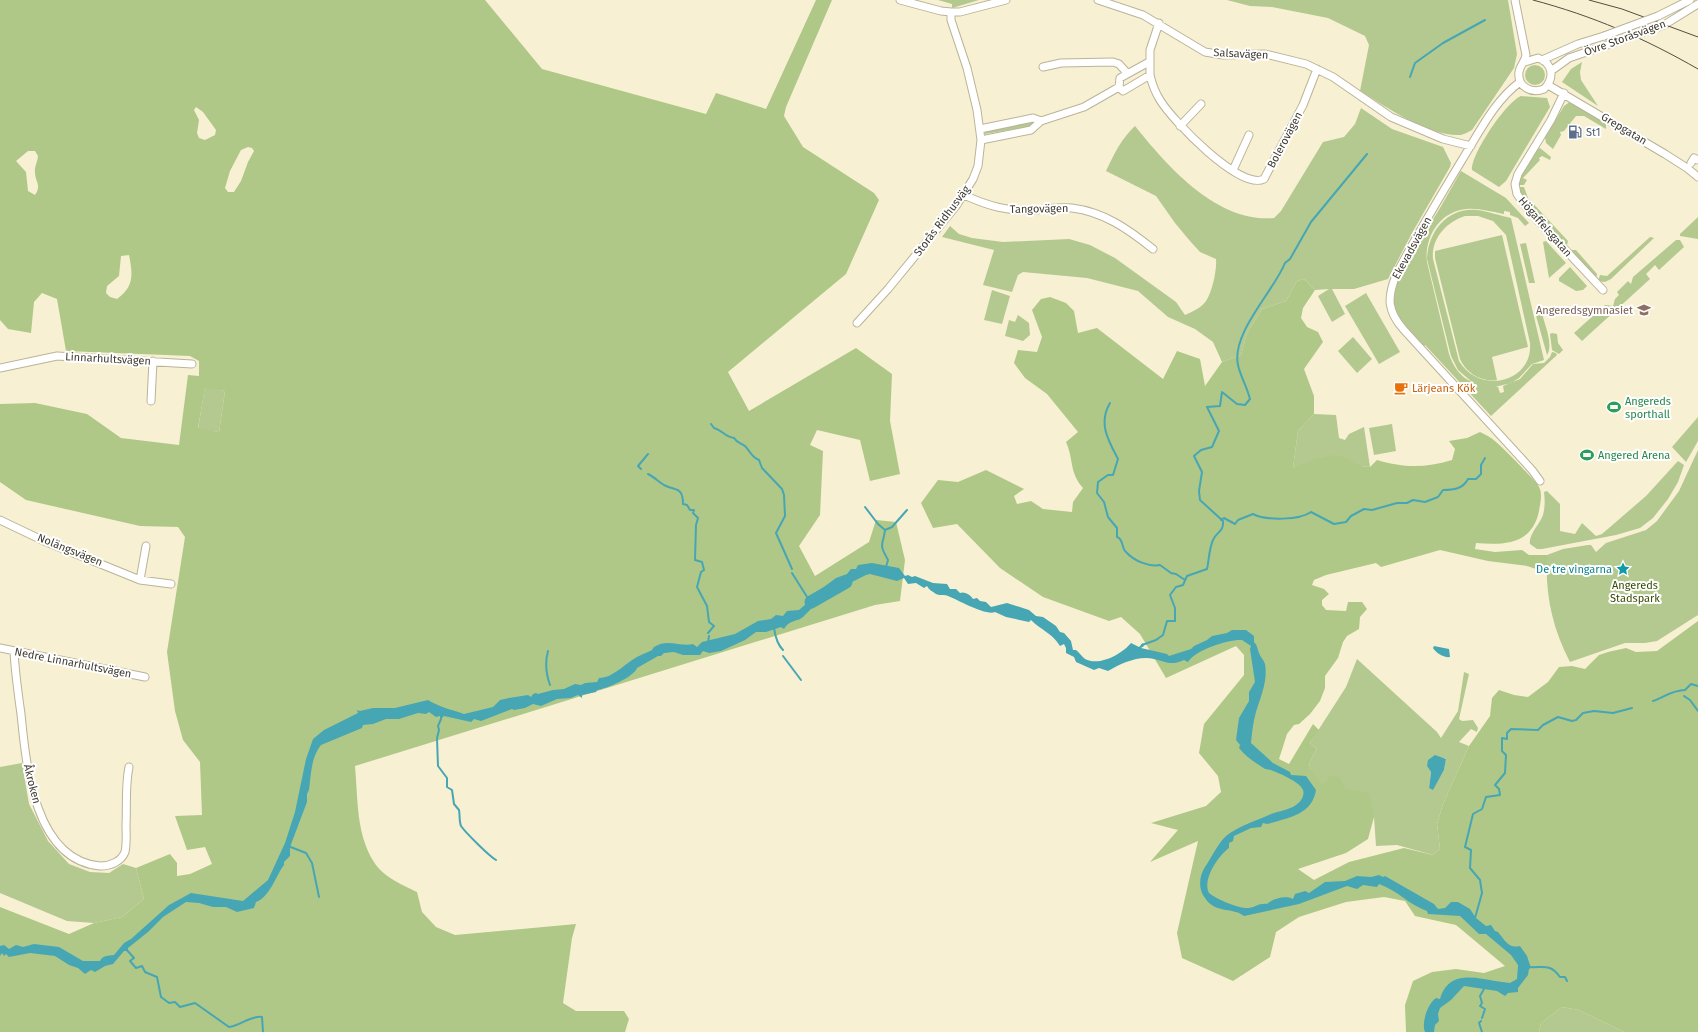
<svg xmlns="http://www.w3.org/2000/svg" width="1698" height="1032" font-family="'Fira Sans',sans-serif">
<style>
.green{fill:#b3c98f;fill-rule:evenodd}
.forest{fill:#afc887;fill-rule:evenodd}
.water{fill:#47a6b4}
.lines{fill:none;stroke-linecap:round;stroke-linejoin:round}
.stream{stroke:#47a6b4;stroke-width:2}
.river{stroke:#47a6b4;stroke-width:13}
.street-casing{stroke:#bbb398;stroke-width:9}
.street{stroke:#fff;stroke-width:7}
.tram{stroke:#534e41;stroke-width:1}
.street-bridge-casing{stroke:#bbb398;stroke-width:9;stroke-linecap:butt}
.street-bridge{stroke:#fff;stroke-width:7}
.labels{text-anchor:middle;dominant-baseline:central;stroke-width:4;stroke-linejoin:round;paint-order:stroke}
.street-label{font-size:11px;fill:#3f3b30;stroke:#fff}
.service-label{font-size:11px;fill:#4e5e75;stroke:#fff;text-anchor:start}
.education-label{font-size:11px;fill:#785e54;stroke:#fff;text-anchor:end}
.food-label{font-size:11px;fill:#c56008;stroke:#fff;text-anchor:start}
.leisure-label{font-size:11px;fill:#27864d;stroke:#fff;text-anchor:start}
.culture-label{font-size:11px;fill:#0d838f;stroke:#fff;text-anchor:end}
.park-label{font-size:11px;fill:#384c01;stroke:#fff}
</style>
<rect width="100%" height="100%" fill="#f8f0d3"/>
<path class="green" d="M938 0H979L952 8V4Z
M1227 0H1508L1517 54 1514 68 1472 130C1468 132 1465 134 1461 135 1428 137 1387 107 1360 91L1369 45 1365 36 1328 18 1272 7 1250 6Z
M1582 62 1580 72 1581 80 1598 106 1562 82 1571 69Z
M1525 75a10 10 0 1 1 20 0a10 10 0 1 1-20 0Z
M1521 96 1547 98 1550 107 1506 181 1499 187 1472 170C1471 154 1506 102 1521 96Z
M1571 101 1606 124V129L1584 116H1576L1564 131 1560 132 1561 135 1553 149 1546 143 1545 137 1564 106Z
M1361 108 1392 129 1443 147 1451 163 1450 167 1412 233 1388 279 1354 289H1332L1345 314 1332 322 1318 296 1329 289 1315 290 1304 279 1297 281 1286 301 1262 309 1247 333 1241 355 1222 362 1213 342 1195 329 1168 317 1138 291 1087 278 1023 272 1018 275 1012 292 983 285 994 250 942 237 950 226 959 234 972 238 1003 242 1069 239 1090 245 1115 258 1176 302 1185 315C1192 312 1201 308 1206 301 1212 292 1217 271 1216 259L1200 252 1190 241 1175 223 1156 196 1106 171C1114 154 1121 139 1135 126 1168 167 1217 223 1274 218L1281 211 1323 142 1344 137 1355 124Z
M1031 120 1035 123 1033 126 985 134V131Z
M1540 148 1551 157 1550 160 1542 156 1539 158 1540 160 1523 178 1527 180 1524 185H1519L1520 178 1538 149Z
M1461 171 1506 198 1529 223 1525 226 1518 218 1510 215V212L1504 211V214C1492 212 1479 208 1467 209 1440 211 1424 237 1427 262L1449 354C1453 366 1460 377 1472 382L1458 370 1451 356 1427 259C1428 231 1448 207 1477 210 1488 211 1500 216 1511 218L1544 360 1532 364 1519 378 1511 383 1495 387H1498L1500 393 1504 392 1503 386 1520 379 1533 364 1544 363 1550 357 1552 352 1556 353 1557 355 1491 416 1425 345 1423 347 1399 319 1393 305 1397 278 1440 208ZM1465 216H1478L1493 221 1506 235 1530 343C1533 383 1479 395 1459 361L1433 259C1431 239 1446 222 1465 216Z
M1519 187H1524L1528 198 1568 241 1567 245 1525 202Z
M1698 217V239L1680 236V234Z
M1502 235 1528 347 1492 357 1497 380C1481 382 1466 373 1460 359L1435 258V251Z
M1650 237 1654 238 1611 279 1605 282 1598 281 1600 275 1607 276Z
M1676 240H1680L1684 247 1659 270 1655 265 1646 274 1650 279 1582 341 1574 333 1605 305 1613 306 1615 299 1619 295 1617 292 1628 281 1631 284 1633 277Z
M1546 241 1566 263 1549 278 1543 242Z
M1526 243 1535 283H1529L1520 244Z
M1572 250H1576L1597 274 1596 279 1570 252Z
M1570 267 1587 286 1583 290 1576 291 1559 281V278Z
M992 290 1010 296 1002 324 984 320Z
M1366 293 1400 352 1379 364 1345 306Z
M1541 310C1544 323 1554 345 1547 355L1535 312Z
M1018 315 1029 323 1030 335 1023 341 1005 336 1009 320 1015 322Z
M1552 333 1557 334 1558 343 1563 350 1559 354 1552 350 1550 334Z
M1353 337 1372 359 1357 373 1338 351Z
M205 387 225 391 219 432 198 429Z
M1314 414 1336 415 1339 438 1345 440 1349 434 1364 427 1370 467 1358 466 1343 457 1293 468 1298 431Z
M1698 417V441L1686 462 1672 447Z
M1392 424 1396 451 1374 455 1369 428Z
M1698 450V615L1657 641 1645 643H1625L1570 662C1552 627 1545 594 1547 555L1563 549 1588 545H1591L1596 552 1606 543 1646 530 1657 521 1679 491Z
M1678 461 1684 465 1678 482 1668 499 1653 518 1640 528 1616 535 1542 549H1537L1530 544C1528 535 1540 524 1543 515 1545 507 1545 500 1544 492L1547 491 1560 504V531L1575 534 1582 523 1596 536 1602 534 1646 496Z
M1357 659 1437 732 1441 738 1458 711 1464 672 1469 674 1459 719 1462 721 1473 720 1478 728 1477 732 1471 729 1459 742 1469 746 1443 804 1437 824 1440 849 1433 855 1397 845 1376 846 1374 817 1322 787 1309 768 1310 761 1317 749 1310 743 1346 687ZM1446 758 1444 770 1433 789 1429 788 1431 772 1427 766Z
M22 763 29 804 48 841 69 864 90 872 109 873 123 864 136 868 144 899 122 917 94 923 67 921 0 893V767Z
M1562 1007 1579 1010 1624 1032H1539L1541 1023Z"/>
<path class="forest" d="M0 0H485L542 69 706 114 716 93 766 109 816 0H832L786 107 784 116 803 147 874 193 879 200 846 274 728 372 749 411 856 348 892 374 890 421 900 474 870 481 860 440 817 430 810 445 823 451 820 515 799 546 815 576 869 542 876 520 896 522 905 560 900 601 875 605 355 766C358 799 356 834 374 862 383 877 403 885 417 892L422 912 436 927 455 935 576 924 572 938 563 1003 576 1011H624L629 1019 625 1032H0V907L69 934 94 923 122 917 144 899 136 868 170 854 177 863V876L190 874 212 864 205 847 187 850 175 816 202 815 200 762 183 740 175 711 167 652 185 537 178 527 140 526 26 500 0 482V404L35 403 87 414 121 438 179 445 188 375 199 376V361L190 356 66 351 57 299 42 293 34 302 31 333 8 329 0 320ZM196 107 203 112 216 130 215 135 205 140 199 138 197 133 199 120 194 110ZM248 147 252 148 254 151 248 162 241 181 234 192H228L225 188 230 171 241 150ZM28 151H35L38 156C38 161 34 167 35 172 35 182 42 185 35 195L28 191 26 172 16 161ZM129 255C133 275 134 287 117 299L110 297 106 293 107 286 119 276 121 256ZM205 388 225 391 219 432 198 428Z
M1304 279 1315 290 1303 308 1301 318 1307 327 1318 332 1323 342 1304 369 1314 396V414L1298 431 1293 468C1307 463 1329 451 1344 457 1357 463 1354 466 1370 467L1377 460C1405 468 1425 468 1452 460L1455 449 1449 441 1467 438 1480 432C1484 434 1488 436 1491 438 1498 442 1535 480 1539 487 1543 494 1540 504 1539 511 1532 545 1504 545 1476 543L1475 549 1495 552 1522 550 1529 555H1547V567L1539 570 1527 566 1488 561 1440 550 1381 567 1376 563 1326 575 1314 580 1312 585 1324 589 1329 594 1322 600V605L1326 610 1346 611 1348 602H1362L1367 609 1360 617 1359 629 1347 636 1343 642 1338 658 1325 676V688L1320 701 1310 714 1299 724 1294 725 1287 734 1279 759 1289 764 1313 724 1319 730 1310 743 1317 749 1310 761 1309 768 1319 779 1322 786 1331 775 1340 778 1345 789 1369 793 1374 817 1368 839 1346 853 1298 869 1314 880 1349 862 1404 848 1433 855 1440 849 1437 824 1443 804 1469 746 1490 716 1492 698 1499 690 1514 695 1528 697 1548 682 1559 667 1572 666 1585 669 1599 655 1608 652 1626 648 1636 652 1657 651 1698 621V1032H1624L1579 1010 1562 1007 1541 1023 1539 1032H1406L1405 1005 1413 981 1432 972 1456 969 1484 973 1505 966 1456 925 1415 916 1405 901 1384 897 1346 902 1299 917 1276 932 1270 957 1233 981 1182 958 1177 933 1198 841 1150 862 1178 830 1151 823 1206 806 1221 792 1218 776 1199 753 1204 724 1244 675V655L1236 646 1166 678 1140 634 1121 617 1109 621 1043 597 1000 568 957 524 933 528 921 503 938 480 958 482 986 470 1024 489 1014 496 1017 504 1031 501 1043 509 1072 512 1073 502 1083 488C1069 472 1074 460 1066 442L1078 432 1047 394 1025 378 1014 363 1018 350 1037 352 1042 337 1032 310 1041 299 1050 297 1066 303 1074 311 1078 333 1097 328 1163 379 1177 351 1200 359 1205 386 1222 362 1241 355 1247 333 1262 309 1286 301 1297 281Z"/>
<path class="water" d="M872 563 899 568 905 576 908 575 912 577 915 576 933 583 947 584 950 589H956L960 593C964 591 971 595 973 599L977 598 980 601 986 602 991 607 1007 603 1029 610 1036 616 1043 617 1056 626 1060 632 1064 633 1071 641 1073 650H1076C1079 652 1082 657 1085 659 1100 667 1123 653 1131 643L1139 647 1143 643 1144 646 1141 648 1167 654 1169 656 1191 649 1194 646 1207 640 1212 636 1227 633 1232 630H1246L1254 636V642C1258 646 1257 649 1259 653 1260 657 1264 660 1265 664 1268 680 1261 696 1256 712 1253 722 1252 733 1251 743L1273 763 1290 772 1291 775 1306 776 1316 790C1312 815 1288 818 1267 824L1263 823 1261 827 1251 828 1234 836 1233 841 1229 843V848C1218 856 1202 880 1209 893 1216 899 1239 909 1249 908 1256 907 1259 903 1267 904 1272 899 1286 895 1293 899L1295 894 1305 891 1309 893 1325 882 1345 881 1357 876 1371 877 1379 875 1383 877 1385 876 1434 904 1438 909 1445 908 1451 902H1458L1470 909 1476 918 1486 926 1491 925 1495 931 1498 932C1504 939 1508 949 1520 946L1527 956 1531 968 1529 969 1528 975 1518 988V992L1508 993 1505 996 1497 991 1464 986 1451 1000 1440 1008 1438 1014 1439 1021 1435 1025 1434 1032H1425C1421 1023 1428 1003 1436 998L1440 999C1448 971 1473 977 1495 981 1500 982 1505 982 1510 983L1517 979 1518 965 1511 955 1486 934H1479L1460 916 1428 914 1427 911C1409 905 1397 890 1379 884L1377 887 1363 885 1357 889 1347 886 1299 904 1244 916C1233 907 1215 914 1205 898 1198 889 1199 876 1205 867 1212 857 1219 840 1230 833 1242 825 1258 820 1271 814 1279 811 1289 810 1296 805 1301 802 1305 795 1303 790 1300 782 1281 774 1273 771 1270 769 1265 770 1262 767 1254 762 1245 756 1239 748L1240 745 1236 740 1239 718 1249 701V692L1255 682 1250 649 1251 646 1242 640C1229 639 1195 650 1188 662L1184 660C1170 666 1167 662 1154 659 1140 655 1121 663 1108 671L1099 668 1094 670 1076 662 1074 657 1066 653V648L1064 644 1060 646C1051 632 1042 631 1031 620L1029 622 1006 617 995 612C986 616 958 600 948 596 945 594 940 596 936 594 932 591 929 590 927 586L924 588 916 583 908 584 904 578 897 581 870 574 866 575 834 591 829 590 825 599C817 602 809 611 804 616 799 622 790 619 784 629L781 627 766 632H756L745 640 721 651 709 653 703 651 700 655H683L674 652 664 653 661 656H658L637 668C634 677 606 689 597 690L596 692 582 695V698L578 695 571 698 557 699 541 706 533 704 525 708 514 710 512 709 481 721 474 719 471 722 444 716 440 720V716L436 717 429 712 426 714 418 713 399 719H386L373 724 363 725 362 728 321 745C311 757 311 775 309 790L307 794V802L290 847V856L284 862V865C275 877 270 897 256 902L254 908 237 912 226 907H213L199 903 186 902 163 917 148 932 128 948V951H124L113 964 105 966 95 972 91 970 85 974 78 968 69 965 55 956 30 953 9 957 6 954 4 956 2 953 0 956V946L4 945 9 949 16 945 23 947 34 944 59 947 83 961H100C103 955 108 956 114 955L124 943 131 939 169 905 191 893 243 901 268 880 285 843 295 812 306 759 313 739 324 730 358 713 357 710 360 711 373 708H395L428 700C439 707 453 710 464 714L493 707 500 700 509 698 528 695 531 697 533 694 536 693 538 694 553 690 564 689 575 684 581 685 585 683 597 682 599 678C614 678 626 662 639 656 642 654 647 653 650 651 652 651 653 648 654 647 667 638 681 647 693 644L697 647 702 642 735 634 758 621 771 619 776 615 783 616 787 611 799 610 807 603 809 598 836 578 847 574 851 569H856L858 565Z
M1434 646 1449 649 1450 657C1444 658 1436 653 1433 648Z
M1435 755 1446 759 1444 770 1433 790 1429 788 1431 772 1427 766 1428 760Z"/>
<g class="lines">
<path class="stream" d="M1410 77 1415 63 1443 43 1485 20
M1110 403C1098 423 1108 440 1118 459L1113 475H1108L1098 482 1097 493 1104 502 1108 517 1117 528V537C1124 539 1121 548 1126 552 1134 561 1149 567 1160 565L1171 573 1176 574 1185 580
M711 424 714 428C722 430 725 437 734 438 737 443 741 443 745 446 750 451 752 458 759 460L762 468 782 489 784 495 785 516 776 533 792 569
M641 469 638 466 648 454
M648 474C654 477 659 482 664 485 675 491 683 486 683 504L687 505 690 510H694L693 513 698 518 696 525 695 560 702 562 704 570 701 572 697 587 707 606 709 622 714 626 708 633
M865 507 878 524 885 530
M1221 520 1224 518 1235 524 1238 520 1253 514C1266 521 1300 520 1311 512L1334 524 1346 522 1351 516 1364 509 1372 510 1397 503H1407L1413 500 1425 502 1438 497 1443 490C1453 490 1463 489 1468 479H1476L1481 474V465L1485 458
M885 530C883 547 878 542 888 560L886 567
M885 530 892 527 907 510
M792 573 809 600
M774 628C775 635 778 645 783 650
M708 643 709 636
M1142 645 1156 640 1163 635 1167 621H1175V608L1170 595 1176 587 1183 585 1187 576 1207 569C1209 560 1209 549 1213 540 1216 532 1224 532 1223 521L1200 500 1199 491 1202 472 1194 456 1201 450 1212 447 1219 431 1207 407 1220 406 1222 392 1237 404 1245 405 1250 399C1247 387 1240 375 1238 365 1231 333 1274 291 1285 263L1290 259 1311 222 1367 154
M548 651C545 662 546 674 550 685
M783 656 801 680
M1684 696 1690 700 1698 711
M1653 701C1664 697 1673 690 1685 690L1691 684 1698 686
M441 719 438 726 439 730 437 738 438 766 447 778V787L452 790 454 804 459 810C460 815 459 821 461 826 465 832 489 856 496 860
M288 846 306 853 312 863 319 897
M1475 918 1482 893 1480 880 1470 868 1471 850 1465 847 1473 814 1482 809 1486 797 1500 795 1499 789 1495 785 1505 773 1506 755 1502 751V738L1507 739V733L1511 729 1538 730 1543 725 1558 717 1572 721 1576 720 1583 713 1594 711 1613 713 1632 708
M126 949 134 958 130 961 136 968 142 966 145 972 157 977 161 997 169 1003 175 1002 180 1007 195 1003 229 1027C240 1026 251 1015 262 1017L263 1032
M1529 967C1544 968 1550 963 1560 977H1565L1567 981
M1482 1018 1485 1009 1480 1006 1482 1003 1480 996 1484 989
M1481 1021 1479 1023 1482 1032"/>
<path class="river" d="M811 602 846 582"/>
<g class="street-casing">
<path id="street" d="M1098 0 1143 15 1205 52 1223 55 1265 54 1306 64 1333 77 1391 117 1443 139 1471 146
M1515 0 1526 55C1525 62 1520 65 1519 72 1517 87 1532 94 1544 89 1555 78 1553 63 1538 58L1525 62
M951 12H960L1006 0
M1658 16 1690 0
M1664 25 1698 4
M1542 60 1578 44 1604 36
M1043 67 1061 63 1113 62 1119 64 1127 73
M1551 71 1569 58 1607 45
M1150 75C1152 84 1155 92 1160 100 1172 120 1240 191 1264 179L1303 105 1317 69
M1520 82C1494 101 1479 133 1462 160 1439 198 1416 236 1396 275 1387 298 1387 311 1404 330L1532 470 1540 481
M1548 85 1665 154 1687 168 1698 177
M1119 87 1120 78 1149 62
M1564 93 1551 120 1518 174 1515 184 1517 194 1529 211 1603 290
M1041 121 1084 107 1119 87 1123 91 1150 75V50L1159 23
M1180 126 1201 104
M980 129 1033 118 1041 121 1031 130 981 140
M1691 163 1694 158 1698 160
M1233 170 1249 135
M964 195C988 206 1009 212 1035 210 1047 209 1060 207 1072 208 1104 212 1128 229 1153 249
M857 323 888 289 956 206 973 179 978 166 981 140 977 110 967 68 951 20V12L941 11 900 0
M0 368 57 356 192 364
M151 401 153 361
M0 520 44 541 140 580 171 584
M140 580 146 546
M0 648 145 677
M14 651C15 672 18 693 21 714 26 764 34 860 100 866 110 866 121 862 125 852 127 843 126 833 126 825 127 806 125 786 129 767"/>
</g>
<use href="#street" class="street"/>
<path class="tram" d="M1533 0C1593 16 1644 38 1698 69
M1589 0 1622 9 1698 37"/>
<g class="street-bridge-casing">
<path id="street-bridge" d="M1604 36 1658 16
M1607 45 1664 25"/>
</g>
<use href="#street-bridge" class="street-bridge"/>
</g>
<defs>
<g id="fuel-bare" transform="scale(1.08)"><path d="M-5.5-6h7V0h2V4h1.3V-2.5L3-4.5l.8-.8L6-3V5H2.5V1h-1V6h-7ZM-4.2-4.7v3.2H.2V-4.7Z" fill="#5c6f8a" stroke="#fff" stroke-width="2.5" paint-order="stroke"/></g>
<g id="school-bare" transform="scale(1.08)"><path d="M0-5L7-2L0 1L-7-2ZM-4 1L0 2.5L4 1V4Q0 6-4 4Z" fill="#8d6e63" stroke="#fff" stroke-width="2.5" paint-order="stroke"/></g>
<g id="cafe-bare" transform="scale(1.08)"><path d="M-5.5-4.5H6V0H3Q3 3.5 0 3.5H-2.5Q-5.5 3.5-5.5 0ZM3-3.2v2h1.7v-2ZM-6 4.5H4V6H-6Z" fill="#e8710a" stroke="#fff" stroke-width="2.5" paint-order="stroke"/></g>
<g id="stadium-bare" transform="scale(1.08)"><path d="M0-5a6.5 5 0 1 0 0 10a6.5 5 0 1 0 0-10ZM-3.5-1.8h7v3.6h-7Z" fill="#2e9e5b" stroke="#fff" stroke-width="2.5" paint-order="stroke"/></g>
<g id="sight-bare" transform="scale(1.08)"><path d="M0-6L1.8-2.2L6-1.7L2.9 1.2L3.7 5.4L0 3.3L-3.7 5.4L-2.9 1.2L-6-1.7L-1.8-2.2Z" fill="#0f9aa8" stroke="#fff" stroke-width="2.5" paint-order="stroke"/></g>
</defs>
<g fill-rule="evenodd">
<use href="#fuel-bare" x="1575" y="132"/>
<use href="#school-bare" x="1644" y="310"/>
<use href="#cafe-bare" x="1401" y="388"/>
<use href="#stadium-bare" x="1614" y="407"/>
<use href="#stadium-bare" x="1587" y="455"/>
<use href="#sight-bare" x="1623" y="569"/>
</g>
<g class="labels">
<g class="street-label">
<text transform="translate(1625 38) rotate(-20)">Övre Storåsvägen</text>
<text transform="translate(1241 54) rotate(3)">Salsavägen</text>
<text transform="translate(1624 129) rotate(31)">Grepgatan</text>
<text transform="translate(1285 140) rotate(-62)">Bolerovägen</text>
<text transform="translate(1039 209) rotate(-1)">Tangovägen</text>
<text transform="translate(942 221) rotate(-53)">Storås Ridhusväg</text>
<text transform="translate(1545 227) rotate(49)">Högaffelsgatan</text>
<text transform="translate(1412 248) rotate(-61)">Ekevadsvägen</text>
<text transform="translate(108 359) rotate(3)">Linnarhultsvägen</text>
<text transform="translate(70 550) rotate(22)">Nolängsvägen</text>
<text transform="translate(73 663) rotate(11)">Nedre Linnarhultsvägen</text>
<text transform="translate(32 784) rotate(76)">Åkroken</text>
</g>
<g class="service-label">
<text x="1586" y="132">St1</text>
</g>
<g class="education-label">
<text x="1633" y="310">Angeredsgymnasiet</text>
</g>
<g class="food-label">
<text x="1412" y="388">Lärjeans Kök</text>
</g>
<g class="leisure-label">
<text x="1625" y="401">Angereds<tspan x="1625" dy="13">sporthall</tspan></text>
<text x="1598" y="455">Angered Arena</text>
</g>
<g class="culture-label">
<text x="1612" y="569">De tre vingarna</text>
</g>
<g class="park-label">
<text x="1635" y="585">Angereds<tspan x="1635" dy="13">Stadspark</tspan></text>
</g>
</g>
</svg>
